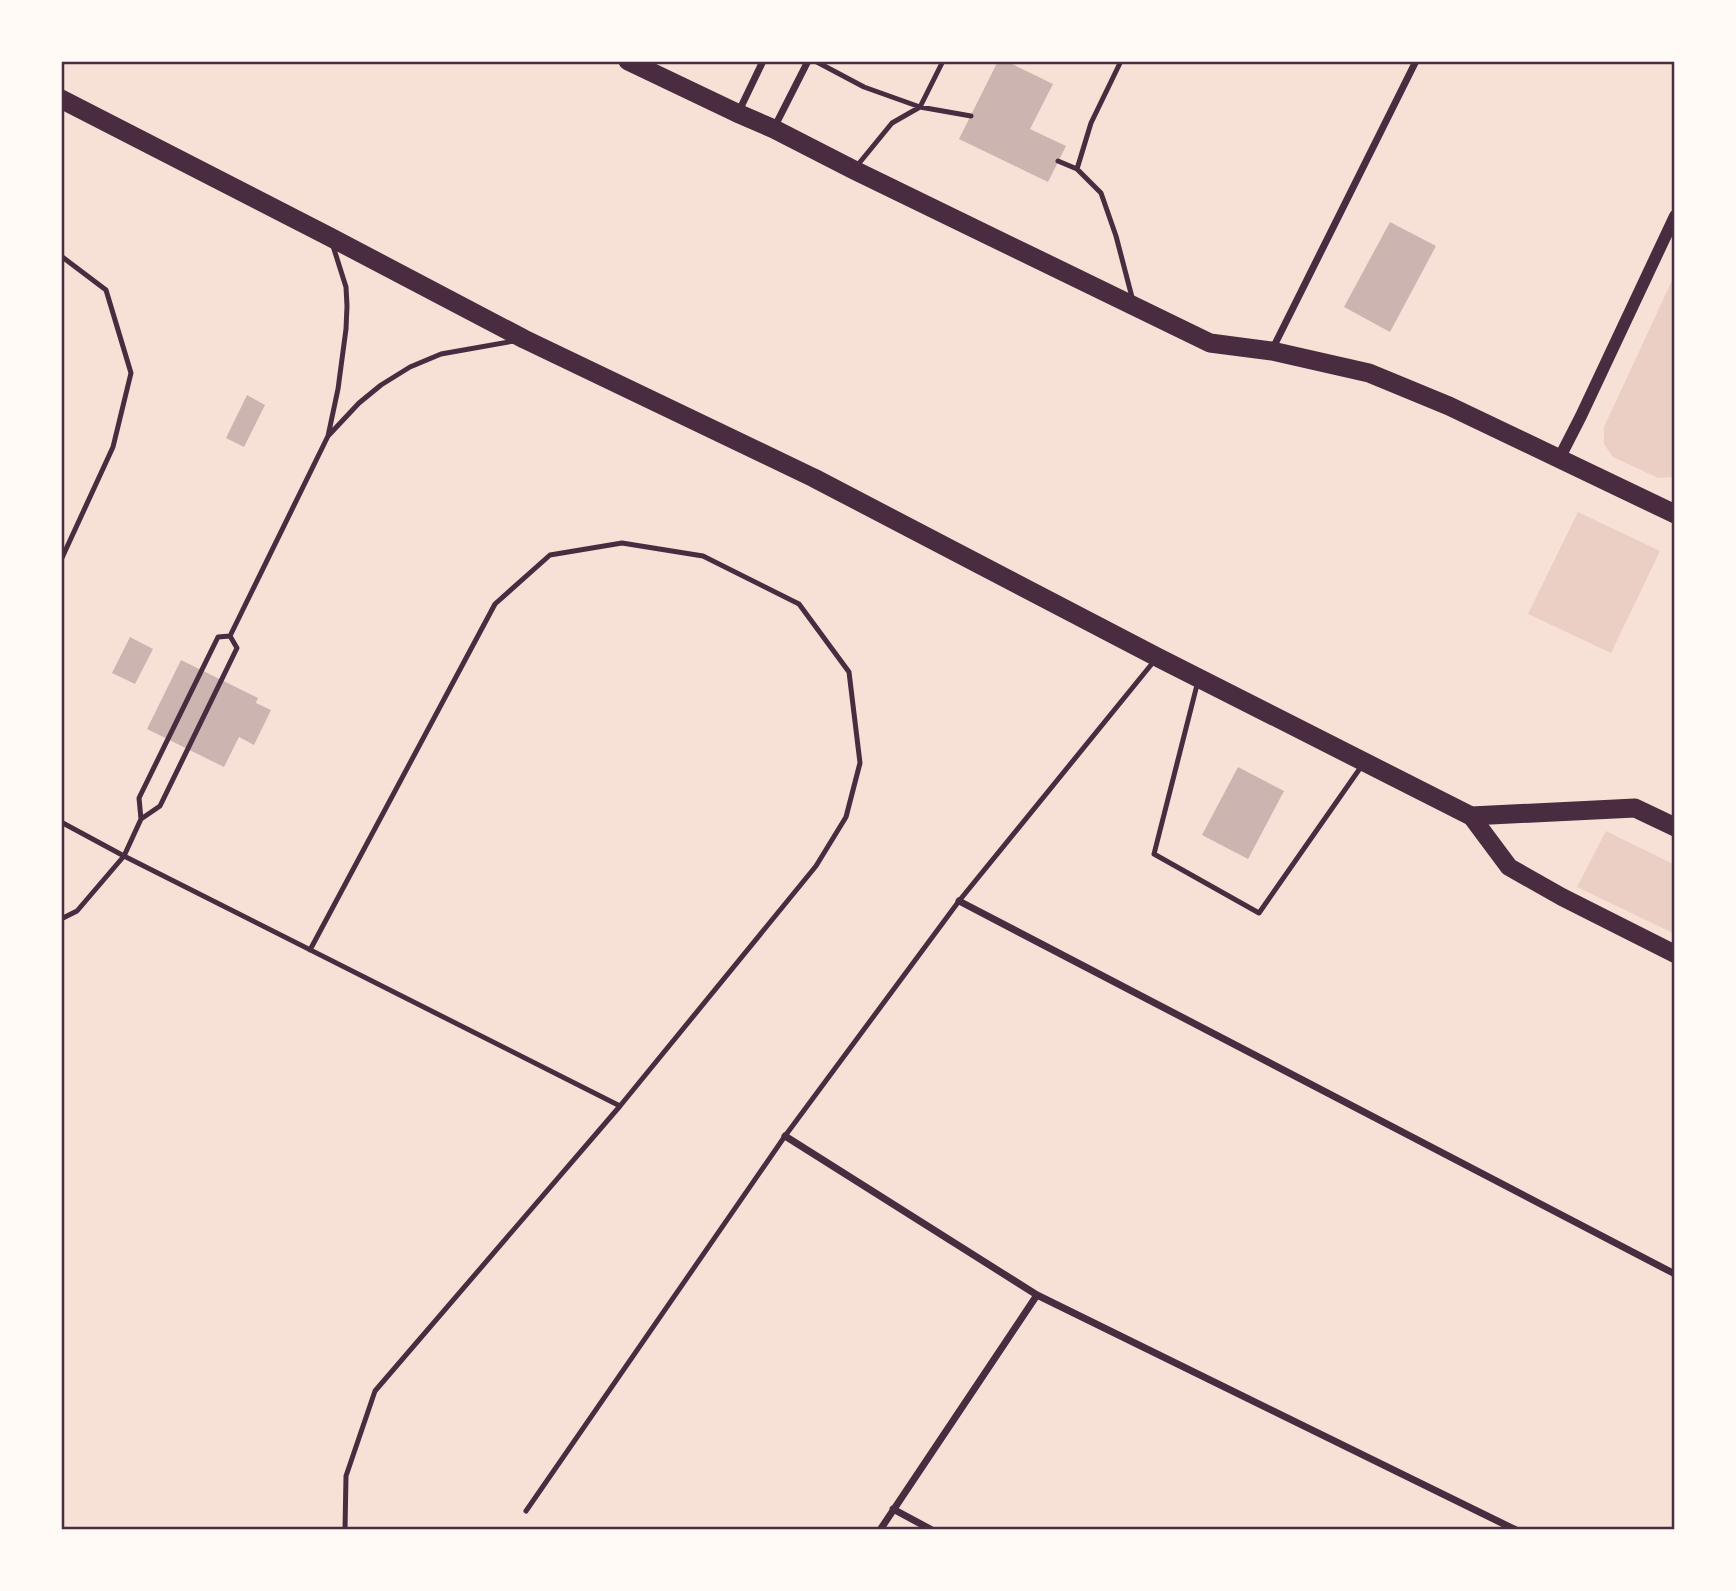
<svg xmlns="http://www.w3.org/2000/svg" width="1736" height="1591" font-family="'Times New Roman',serif">
<style>
.green{fill:#ebcfc5}
.building{fill:#ccb4b1}
.lines{fill:none;stroke-linecap:round;stroke-linejoin:round}
.service{stroke:#4a2c40;stroke-width:5}
.minor{stroke:#4a2c40;stroke-width:7}
.tertiary{stroke:#4a2c40;stroke-width:12}
.primary{stroke:#4a2c40;stroke-width:18}
.trunk{stroke:#4a2c40;stroke-width:19}
.neatline{fill:none;stroke:#4a2c40;stroke-width:2.5}
</style>
<rect width="100%" height="100%" fill="#f7e1d7"/>
<path class="green" d="M1675 274V477L1658 478 1613 457 1604 444V427Z
M1578 512 1660 551 1611 653 1528 614Z
M1606 831 1675 865V934L1577 887Z"/>
<path class="building" d="M998 61H1006L1053 84 1030 129 1066 146 1048 182 959 139Z
M1390 222 1436 246 1390 332 1344 307Z
M247 395 265 405 244 447 226 438Z
M130 637 153 649 135 684 112 673Z
M181 660 258 698 256 703 271 710 254 745 239 737 224 767 147 729Z
M1238 767 1284 791 1248 859 1202 835Z"/>
<g class="lines">
<path class="service" d="M815 61 864 87 920 107 943 61
M1058 161 1077 169 1101 193 1116 236 1133 301
M856 167 892 123 920 107 971 116
M1077 169 1091 123 1121 61
M61 256 106 290 131 373 113 447 61 560
M329 435 359 403 381 385 410 367 441 354 514 341
M230 636 328 436 338 389 346 329 347 306 346 287 333 246
M1198 681 1154 854 1259 913 1363 764
M141 819 160 806 237 648 230 636
M61 822 124 856 620 1106
M61 919 77 911 124 856 141 819 139 798 218 637 230 636
M310 950 495 604 550 555 622 543 703 556 799 604 849 672 860 763 846 817 816 866 620 1106 375 1391 346 1476 345 1530
M526 1511 785 1136 959 901 1155 660"/>
<path class="minor" d="M739 111 763 61
M774 128 808 61
M1272 350 1416 61
M959 901 1675 1274
M785 1136 1037 1295 1516 1530
M893 1509 932 1530
M880 1530 1037 1295"/>
<path class="tertiary" d="M1559 459 1581 416 1675 216"/>
<path class="primary" d="M1471 816 1509 867 1562 897 1675 954"/>
<path class="trunk" d="M628 61 737 113 774 129 854 170 1210 343 1272 351 1369 373 1449 406 1675 514
M61 99 330 237 524 339 814 478 1157 657 1471 816 1635 808 1675 827"/>
</g>
<rect width="1736" height="1591" fill="none" stroke="#fffaf5" stroke-width="126"/>
<rect x="63" y="63" width="1610" height="1465" class="neatline"/>
</svg>
